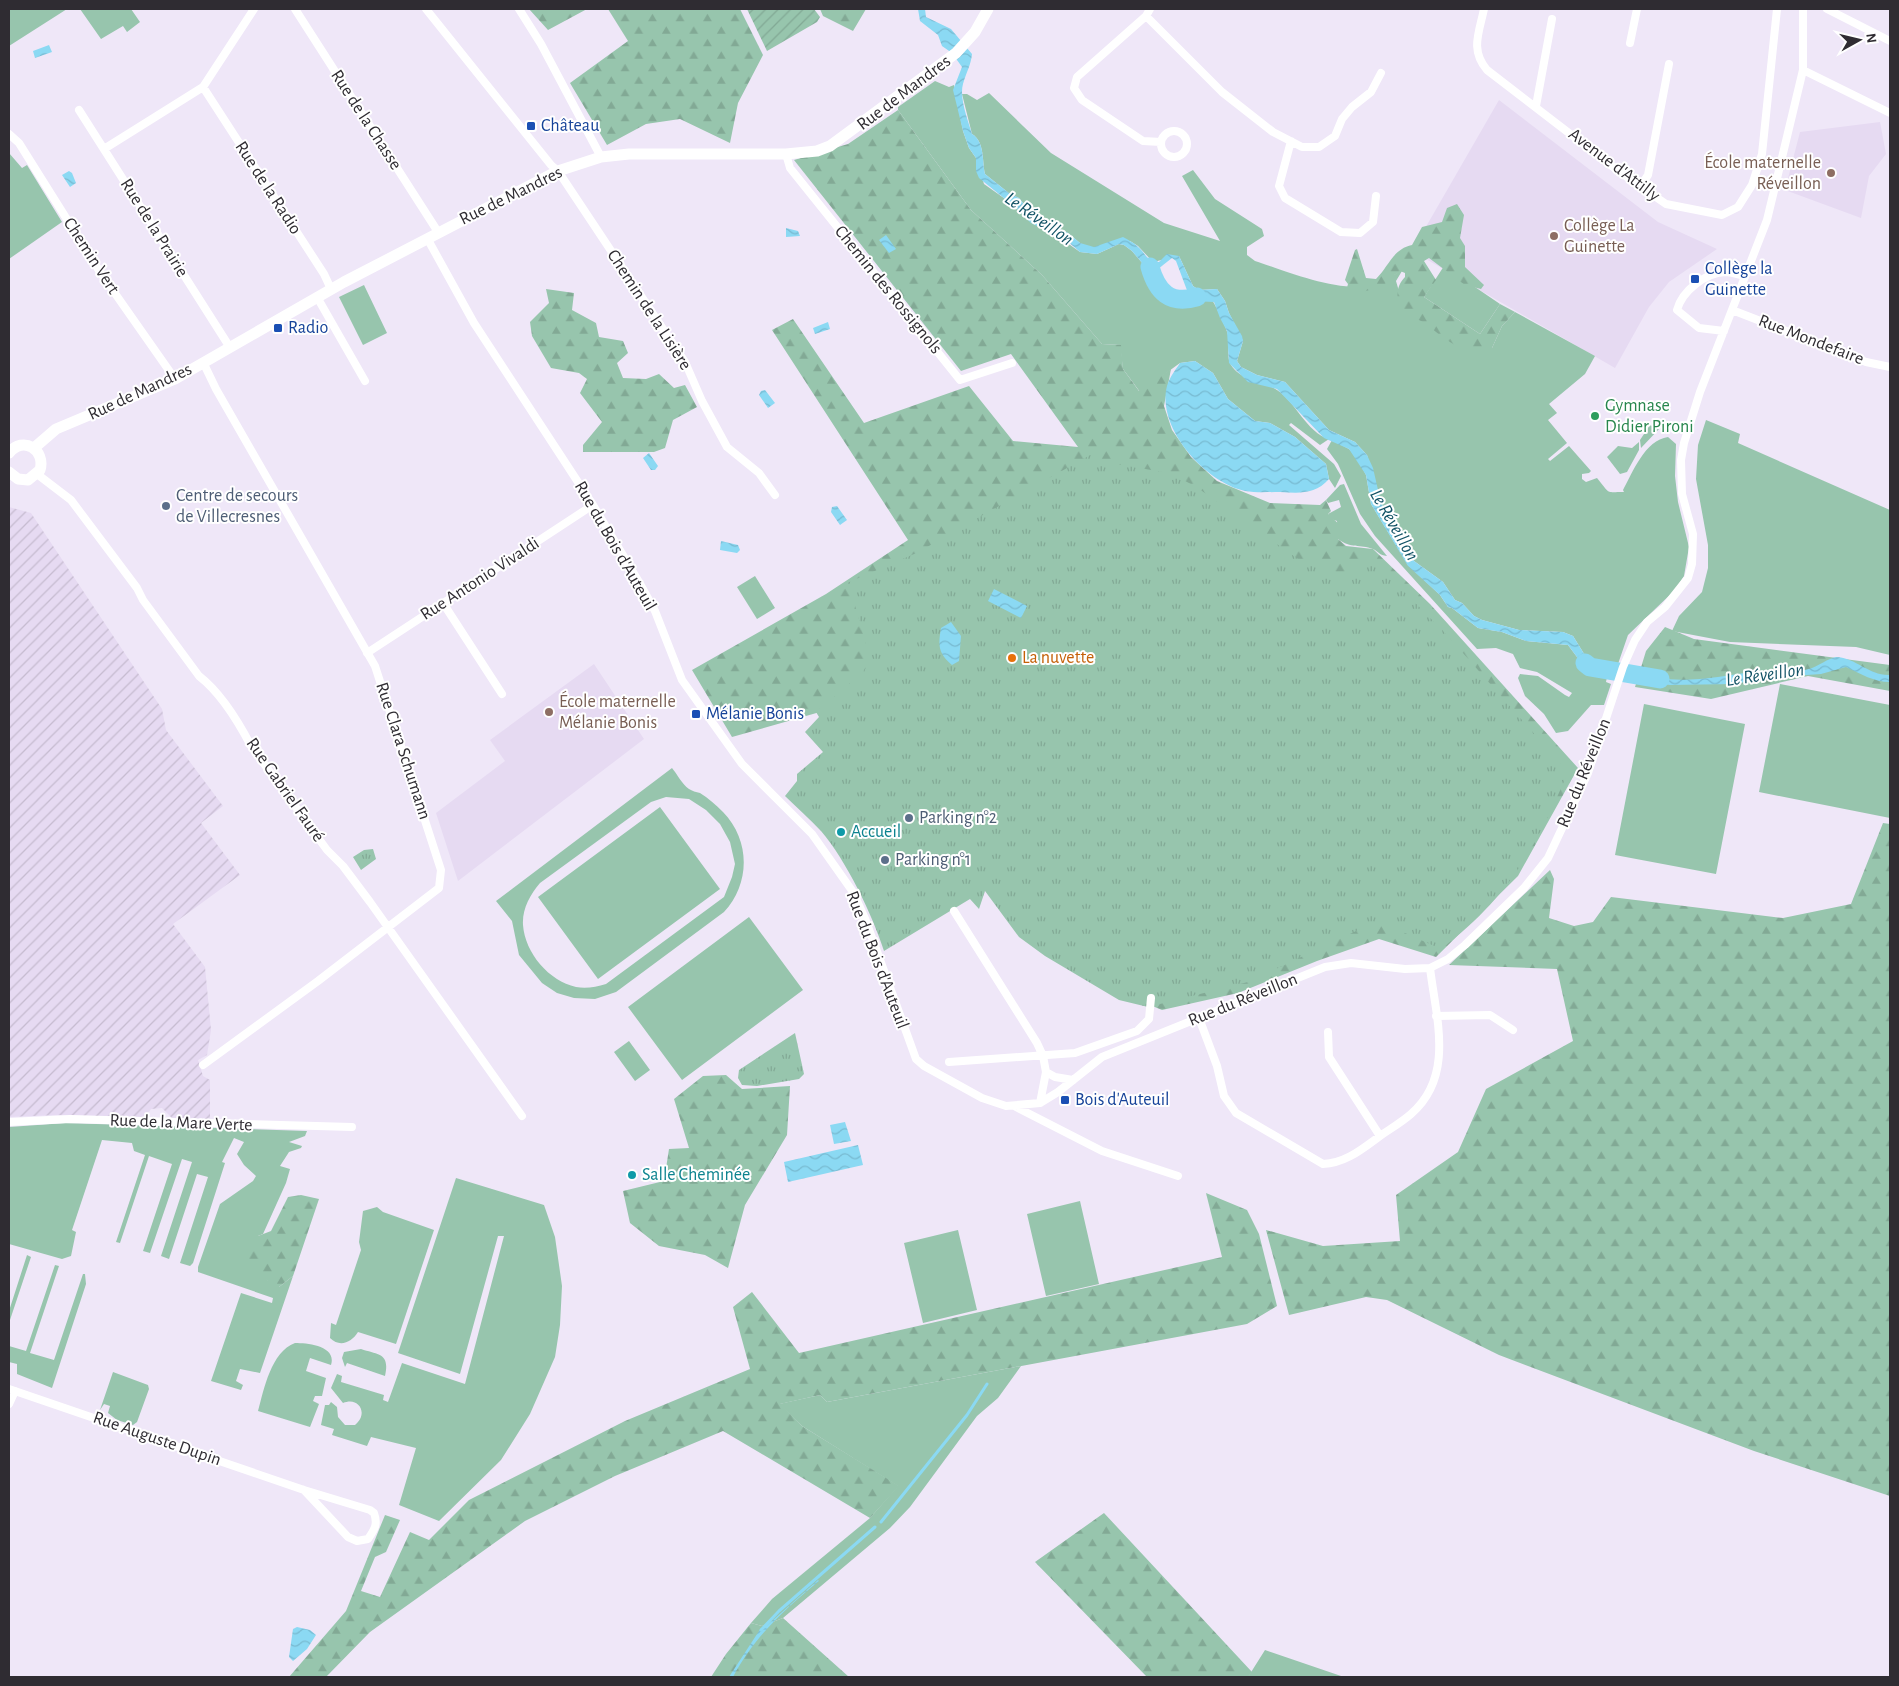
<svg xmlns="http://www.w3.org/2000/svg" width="1899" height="1686" font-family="'Alegreya Sans',sans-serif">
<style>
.built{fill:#e6daf2}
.industrial{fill:url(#industrial-furrows)}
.grass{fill:#97c5ad;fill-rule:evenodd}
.forest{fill:url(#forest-firs)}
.park{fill:url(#park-tufts)}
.garden{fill:url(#garden-furrows)}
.water{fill:url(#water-waves)}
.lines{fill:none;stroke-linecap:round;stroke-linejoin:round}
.stream{stroke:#8bd9f3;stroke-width:3}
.river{stroke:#8bd9f3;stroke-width:19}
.street{stroke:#fff;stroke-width:8}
.secondary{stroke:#fff;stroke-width:11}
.transit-dot{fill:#1a4fb4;stroke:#fff;stroke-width:2}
.education-dot{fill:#8d6e63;stroke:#fff;stroke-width:2}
.leisure-dot{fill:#2e9e5b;stroke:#fff;stroke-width:2}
.service-dot{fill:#5c6f8a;stroke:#fff;stroke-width:2}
.food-dot{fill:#e8710a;stroke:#fff;stroke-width:2}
.culture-dot{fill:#0f9aa8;stroke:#fff;stroke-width:2}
.labels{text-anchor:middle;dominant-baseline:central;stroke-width:4;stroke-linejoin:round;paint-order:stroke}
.street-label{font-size:18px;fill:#2f2c32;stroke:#fff}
.transit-label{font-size:18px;fill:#164399;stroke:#fff;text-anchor:start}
.education-label{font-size:18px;fill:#785e54;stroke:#fff;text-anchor:start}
.leisure-label{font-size:18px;fill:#27864d;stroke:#fff;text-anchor:start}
.service-label{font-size:18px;fill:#4e5e75;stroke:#fff;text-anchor:start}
.food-label{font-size:18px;fill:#c56008;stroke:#fff;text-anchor:start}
.culture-label{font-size:18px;fill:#0d838f;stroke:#fff;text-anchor:start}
.water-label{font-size:19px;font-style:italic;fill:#125366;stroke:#fff}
</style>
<defs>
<pattern id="industrial-furrows" width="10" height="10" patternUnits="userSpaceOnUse" patternTransform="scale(1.25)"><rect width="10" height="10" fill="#e6daf2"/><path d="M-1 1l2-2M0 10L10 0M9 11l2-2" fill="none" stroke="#c6bbd0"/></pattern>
<pattern id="forest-firs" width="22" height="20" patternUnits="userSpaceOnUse" patternTransform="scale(1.25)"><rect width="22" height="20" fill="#97c5ad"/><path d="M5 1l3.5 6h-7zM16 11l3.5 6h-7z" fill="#82a995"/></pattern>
<pattern id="park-tufts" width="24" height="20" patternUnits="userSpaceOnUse" patternTransform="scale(1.25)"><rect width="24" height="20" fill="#97c5ad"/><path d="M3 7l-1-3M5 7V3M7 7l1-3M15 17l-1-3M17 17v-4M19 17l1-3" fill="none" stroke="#82a995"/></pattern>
<pattern id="garden-furrows" width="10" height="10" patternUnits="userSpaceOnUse" patternTransform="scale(1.25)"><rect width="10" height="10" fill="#97c5ad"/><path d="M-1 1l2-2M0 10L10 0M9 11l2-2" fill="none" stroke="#82a995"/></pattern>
<pattern id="water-waves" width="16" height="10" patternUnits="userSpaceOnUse" patternTransform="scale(1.25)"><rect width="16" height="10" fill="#8bd9f3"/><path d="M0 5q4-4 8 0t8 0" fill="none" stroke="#78bad1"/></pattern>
</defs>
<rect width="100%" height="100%" fill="#efe7f8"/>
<path class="built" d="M1499 100 1658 222 1717 249 1669 282 1649 307 1615 368 1412 251Z
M1880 122 1886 154 1869 176 1861 218 1785 190 1800 132Z
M594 664 644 739 458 881 436 813 505 761 490 740Z"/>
<path class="industrial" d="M9 507 31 513 162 709 166 730 223 806 201 823 240 875 173 924 205 967 211 1030 207 1055 198 1060 203 1076 210 1080V1119L172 1118 162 1108 151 1109 145 1117 56 1115 9 1117Z"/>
<path class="grass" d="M9 9H67L9 46Z
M80 9H131L140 22 127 32 123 26 101 39Z
M935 81 949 87 954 85 963 131 969 148 976 158 984 184 1080 252 1097 254 1119 244 1124 245 1132 251 1149 271 1153 286 1157 293 1182 303 1212 300C1215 304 1228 331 1228 335 1230 344 1226 357 1231 365 1241 381 1262 380 1277 390 1296 402 1306 432 1329 439L1320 445 1291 423 1289 425 1334 464 1341 476 1335 488 1329 479 1326 464 1295 437 1270 423 1255 421 1228 399 1213 373 1195 361 1180 363 1140 392 1123 369 1120 345 1102 344 1042 275 971 210 898 110V107Z
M989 93 1051 153 1164 223 1220 241 1182 176 1193 170 1215 199 1262 229 1264 236 1247 247V255L1255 261C1293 273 1370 308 1400 269L1402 271 1396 281 1403 305 1492 348 1502 326 1515 312 1595 356 1585 374 1549 404 1557 413 1548 420 1567 443 1548 459 1550 461 1569 446 1591 471 1589 473 1582 474V479L1586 482 1597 478C1611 495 1605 492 1624 492L1623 490C1633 472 1645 440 1668 437L1676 444 1675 476 1678 502 1689 547 1684 576 1675 590 1628 635 1618 664 1611 663 1610 667 1586 657 1573 636 1563 632 1519 630 1482 620 1474 616 1462 603 1455 600 1443 582 1414 561 1405 541 1381 503 1367 455 1355 442 1329 430 1285 382 1257 375 1241 367 1237 361 1243 341 1229 313 1225 301 1217 289 1199 290 1193 286 1179 256 1153 262 1138 246 1130 241 1090 248 1080 243 1068 233 1033 216 1019 198 1010 194 985 174C982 161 985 142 972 134L962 94H967L977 100Z
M9 153 22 168 27 165 62 222 9 259Z
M1444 266 1500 304 1480 334 1424 297Z
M364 285 387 333 363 345 339 297Z
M1706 420 1740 434 1738 443 1890 510V655L1856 647 1730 642 1672 631 1679 616 1702 592 1708 568V545L1696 479 1698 445Z
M1650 425 1659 429 1641 448 1640 440Z
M1332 440 1349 449 1357 457 1366 475 1371 504 1408 565 1440 595 1448 607 1452 608 1478 628 1502 632 1526 641 1568 645 1589 673 1607 677 1606 682 1611 684 1604 705H1591L1568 731 1556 733 1544 714 1525 696 1518 678 1520 674 1538 676 1565 695 1569 697 1572 693 1537 672 1520 668 1513 654 1496 648 1477 649 1375 536 1360 514 1338 464 1327 449Z
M1639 442V450L1627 472 1620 474 1607 457 1618 446 1632 448Z
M1344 484 1361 524 1387 556C1379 555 1379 552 1373 549 1360 544 1351 549 1338 539L1337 521 1331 519 1328 514 1341 507 1339 500 1328 503 1326 500 1340 485Z
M755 576 775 608 757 619 737 587Z
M1780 684 1890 705V818L1759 792Z
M1644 704 1745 724 1716 874 1615 855Z
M672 768C677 774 682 784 689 789 692 791 696 792 700 793 708 798 716 805 723 812 751 841 750 884 724 912L616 992 595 999 574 998 557 993 542 983 519 955 512 921 496 901ZM666 797 689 799 706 810 720 824 730 842 735 864 732 877 724 897 606 984C596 987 586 989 576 987 549 981 525 953 523 925 522 909 530 895 540 883L651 802Z
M660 807 720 889 598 979 538 897Z
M749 917 803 990 682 1080 628 1007Z
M629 1041 650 1070 635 1081 614 1052Z
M66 1123 307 1131 305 1136 289 1142 302 1146 301 1148 289 1152 280 1166 290 1169 286 1183 263 1234 258 1236 267 1280 279 1287 293 1276 260 1373 240 1369 236 1381 243 1385 241 1390 211 1381 241 1293 272 1303 273 1298 198 1272V1267L220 1204 253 1181 256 1176 244 1165 237 1154 244 1142 234 1138 222 1162 225 1163 193 1263 190 1266 180 1263 208 1177 197 1174 169 1259 161 1256 192 1162 182 1159 150 1253 143 1251 172 1164 149 1156 120 1243 116 1242 145 1155 134 1151 132 1143 102 1140 72 1230 76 1232 71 1256 62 1259 9 1244V1127Z
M456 1178 544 1205 555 1237 562 1286 560 1325 555 1357 530 1414 501 1460 439 1521 399 1505 416 1448 371 1437 367 1446 332 1435 334 1429 321 1425 325 1405H329L331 1402 337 1407 338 1417 345 1425H355C369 1414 359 1396 343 1403L331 1388 337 1374 342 1376 341 1382 384 1395 383 1400 388 1402 402 1363 465 1384 504 1236H498L460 1374 398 1353Z
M1080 1201 1099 1284 1046 1296 1027 1214Z
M377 1207 383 1212 434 1230 396 1344 358 1332C352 1342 340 1348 330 1338L331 1323 336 1325 361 1250 359 1242 363 1211Z
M958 1230 977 1310 923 1323 904 1243Z
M27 1255 31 1257 9 1323V1311Z
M55 1265 59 1266 30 1353 54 1360 83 1274H85L86 1284 52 1388 17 1374V1364L9 1362V1346L26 1351Z
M295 1343C308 1343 337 1346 331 1365L310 1358 306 1371 326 1378 322 1396H315L313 1401 319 1404 310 1427 258 1411C264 1389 271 1352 295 1343Z
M361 1349C379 1355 390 1353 385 1376L347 1363 345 1367 342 1358 344 1352Z
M1021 1366 998 1398 977 1416 910 1507 890 1528 783 1618 762 1626 751 1623 772 1599 870 1518 898 1486 802 1426 779 1404 820 1395 827 1402Z
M113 1372 148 1385 149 1389 137 1422 133 1425 117 1420 108 1413 110 1406 104 1404 100 1410Z
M1265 1650 1344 1677H1248Z"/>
<path class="forest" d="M529 9H587L548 30Z
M608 9H740L763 55 738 103 730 143 680 119 646 124 607 145 570 83 628 41Z
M820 9H866L853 31 823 16Z
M898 110 971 210 1042 275 1102 344 1121 345 1123 369 1139 391 1171 369 1164 406 1172 430 1191 457 1217 481 1270 503 1320 505 1326 500 1331 511 1328 514 1341 526 1338 539 1346 546 1373 549 1430 604 1578 768 1518 876 1436 957 1379 939 1317 961 1238 993 1162 1010 1109 988 889 669 834 708 732 737 692 670 826 594 908 540 772 330 793 319 864 423 969 386 1013 441 1078 447 1011 354 961 371 794 160 848 144Z
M1457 204 1464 215 1460 238 1465 246V267L1484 285 1481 289 1465 285 1429 258 1424 261 1436 280 1424 297 1480 334 1500 304 1515 312 1502 326 1492 348 1480 356C1459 350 1442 337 1426 324 1419 319 1411 318 1405 312 1395 302 1395 287 1405 277V273L1400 271C1394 274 1393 278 1388 282 1379 289 1364 290 1354 296L1345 295 1348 284 1345 280 1355 250 1357 249 1366 278 1376 279C1389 266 1393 249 1412 245L1422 227 1442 222 1447 208Z
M546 289 574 293 572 310 596 323 599 337 623 341 628 353 617 363 623 378 646 379 659 374 674 388 685 385 697 407 673 420 665 448 654 452H583V445L602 422 580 393 587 379 579 373 551 368 532 336 530 322 549 303Z
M1665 627 1694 639 1890 665V691L1808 676 1711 699 1635 687 1646 651Z
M1883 823 1890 824V1496L1754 1451 1499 1355 1387 1300 1366 1297 1289 1315 1266 1230 1323 1246 1400 1241 1396 1195 1458 1152 1486 1089 1573 1041 1557 969 1449 965 1550 870 1554 879 1549 918 1574 926 1593 922 1611 897 1783 918 1851 904Z
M726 1075 742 1089 790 1086 787 1135 745 1205 728 1268 705 1255 659 1246 630 1223 623 1191 664 1181 669 1149 689 1148 674 1099 703 1076Z
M1206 1193 1247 1210 1259 1234 1277 1306 1247 1324 827 1402 820 1395 780 1404 802 1426 899 1486 870 1518 723 1431 615 1476 525 1521 370 1632 326 1677H289L346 1611 385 1515 400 1520 386 1552 375 1557 361 1591 380 1597 410 1532 429 1540 469 1500 625 1421 750 1369 733 1307 752 1292 799 1353 1222 1257Z
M301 1195 319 1199 293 1276 279 1287 270 1289 267 1280 260 1278 248 1257 258 1236 271 1231 288 1197Z
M1104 1513 1252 1672 1248 1677H1147L1035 1562Z
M783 1618 849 1677H711L726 1654 751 1623 762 1626Z"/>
<path class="park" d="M1092 454 1097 455 1104 462 1169 473 1195 486 1298 559 1318 564 1331 573 1355 574 1360 559H1372L1448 636 1568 772C1536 848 1508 898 1441 949L1387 925 1371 924 1248 982 1148 1007 1119 1000 1045 956 1019 937 985 891 979 909 970 899 884 951C873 916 846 860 821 831 810 819 797 808 785 796L797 781V774L823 752 805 732 819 717 816 712 863 672 870 659 852 594 847 583 921 551 940 539Z
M373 849 376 859 361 870 353 857 364 850Z
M795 1033 804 1074 799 1079 757 1086 742 1085 738 1078 739 1070Z"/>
<path class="garden" d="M747 9H814L820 17 817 22 767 51Z"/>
<path class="water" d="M925 9 926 17 951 29 972 54C971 65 966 73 963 84 959 98 968 120 972 134 985 142 982 161 985 174L1010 194 1019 198 1033 216 1068 233 1080 243 1094 247 1123 237C1128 240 1133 242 1137 246 1146 253 1146 262 1159 262L1167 254 1179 256 1193 286 1199 290 1217 289 1225 301 1229 313 1242 336 1243 341 1237 361 1241 367 1257 375 1285 382 1329 430 1355 442 1367 455 1373 468 1381 503 1405 541 1414 561 1443 582 1455 600 1462 603 1474 616 1482 620 1519 630 1563 632 1573 636 1586 657 1610 667 1607 677 1589 673 1568 645 1526 641 1502 632 1478 628 1452 608 1448 607 1440 595 1408 566 1371 504 1366 475 1349 449 1324 438 1277 389 1248 382 1229 363 1227 331 1220 318 1214 302 1191 301 1176 261 1172 258 1158 269 1149 271 1132 251 1124 245 1119 244 1097 254 1080 252 1066 240 1031 223 1015 207 979 178 976 171V158L969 148 963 131 953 90 962 67 952 53 942 46 938 35 920 21 918 9Z
M49 45 52 52 35 58 33 51Z
M69 171 72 173 76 183 70 187 62 175Z
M786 228 798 231 800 236 786 237Z
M886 235 896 249 889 253 879 240Z
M828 322 830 329 815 334 813 328Z
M1195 361 1213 373 1228 399 1255 421 1270 423 1295 437 1326 464 1329 479C1315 495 1299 493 1280 492 1269 492 1256 493 1245 491 1206 483 1156 428 1167 386 1169 378 1176 369 1180 363Z
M765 390 775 403 768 408 759 395 761 391Z
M649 453 658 466 655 470H651L643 458Z
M837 506 847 520 840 525 831 512 832 507Z
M721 541 738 545 740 550 737 553 720 550Z
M994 589 1027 606 1021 618 988 601Z
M951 622 961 636 959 661 952 665C938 653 938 646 941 628Z
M1836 657C1857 658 1869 676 1890 675V682C1874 682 1861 674 1846 667L1821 674 1764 678 1735 684 1670 685 1635 680 1637 671C1667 687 1719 677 1750 672 1770 669 1792 675 1812 668 1820 665 1827 659 1836 657Z
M845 1122 851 1141 834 1144 830 1125Z
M858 1145 863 1165 788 1182 784 1162Z
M818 1580 819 1581C784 1610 754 1637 733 1677H729L761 1628 763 1629Z
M297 1627 310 1630 316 1635 307 1649 293 1661 289 1657 293 1629Z"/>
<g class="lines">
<path class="stream" d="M881 1522 967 1415 987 1384
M761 1630 779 1611 875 1527"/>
<path class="river" d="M1150 267C1157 292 1170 305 1197 297
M1585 663 1590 667 1660 679"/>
<path class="street" d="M295 9 438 232
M426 9 551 165 558 171 685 362 702 401 727 447 759 473 775 495
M519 9 541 44 601 157
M1150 9 1146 16 1077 77 1074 88 1082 100 1143 141 1161 142
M1484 9C1479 33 1470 50 1487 70L1621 173 1666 204 1722 215 1738 207 1752 185 1762 154 1777 9
M1827 9 1890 41
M1146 16 1222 92 1273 132 1302 147H1319L1335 136 1342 119 1352 107 1371 92 1381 73
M1630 43 1637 9
M1803 70 1890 113
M203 87 324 274 331 289
M1536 106 1552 19
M79 110 229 346
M1161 144a13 13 0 1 1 26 0a13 13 0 1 1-26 0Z
M9 134 19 143 100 272 175 379
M1291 141 1279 186 1285 198 1341 232 1360 233 1373 222 1376 196
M104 149 203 87 254 9
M786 154 790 168 960 380 1012 363
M1640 187 1648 175 1669 64
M427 238 474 323 593 505 639 582 655 611 682 680 742 764 812 834 853 892 866 921 916 1059 924 1066 982 1098 1006 1106 1040 1103 1058 1092 1102 1057 1325 967 1351 963 1405 969 1430 968 1448 959 1465 945 1524 888 1548 858 1588 773 1623 667 1635 640 1647 622 1665 607 1688 578 1692 564 1693 534 1682 494 1681 460 1684 443 1700 392 1767 220 1803 70V9
M317 297 365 381
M1732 310 1866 362 1890 367
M1724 331 1699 328 1677 310C1682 291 1705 273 1725 272 1732 272 1739 275 1745 276
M203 362 216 389 375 666 441 870 439 888 318 981 203 1065
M37 474 71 500 137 588 143 600 199 676C221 693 238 721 251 746L327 850 343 866 370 902 522 1116
M443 603 502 694
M367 653 593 505
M954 911 1037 1043 1043 1056 1046 1072 1055 1077 1073 1080
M1436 1016 1490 1015 1513 1030
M1199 1018 1217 1066 1224 1096 1236 1113 1323 1164C1346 1163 1362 1149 1380 1136 1390 1129 1402 1122 1411 1114 1455 1076 1436 1018 1430 968
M1328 1032 1329 1057 1380 1136
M949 1062 1075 1053 1137 1031 1149 1019 1151 998
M1040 1103 1046 1072
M1016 1107 1102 1151 1178 1176
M9 1122 70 1119 352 1127
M9 1389 304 1490 370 1510 374 1513C378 1524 375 1529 368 1539L357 1541 348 1537 304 1490
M9 1404 15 1391"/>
<path class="secondary" d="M34 448 56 429 175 379 344 282 558 171 601 157 629 154H786L817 151 830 146 956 53 975 32 988 9
M9 453C23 435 46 450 40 470L28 480 18 479 9 472"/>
</g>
<g class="transit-dot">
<rect x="526" y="121" width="10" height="10" rx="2.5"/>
<rect x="1690" y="274" width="10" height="10" rx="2.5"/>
<rect x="273" y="323" width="10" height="10" rx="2.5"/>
<rect x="691" y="709" width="10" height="10" rx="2.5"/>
<rect x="1060" y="1095" width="10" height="10" rx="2.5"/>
</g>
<g class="education-dot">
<circle cx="1831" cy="173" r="5"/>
<circle cx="1554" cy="236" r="5"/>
<circle cx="549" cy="712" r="5"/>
</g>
<circle class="leisure-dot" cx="1595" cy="416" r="5"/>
<g class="service-dot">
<circle cx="166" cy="506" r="5"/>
<circle cx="909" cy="818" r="5"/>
<circle cx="885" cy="860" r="5"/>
</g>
<circle class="food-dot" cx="1012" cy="658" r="5"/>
<g class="culture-dot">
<circle cx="841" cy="832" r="5"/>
<circle cx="632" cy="1175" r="5"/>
</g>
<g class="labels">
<g class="street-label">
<text transform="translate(904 93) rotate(-37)">Rue de Mandres</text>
<text transform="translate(366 120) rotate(57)">Rue de la Chasse</text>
<text transform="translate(1614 165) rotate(37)">Avenue d'Attilly</text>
<text transform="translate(268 188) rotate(57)">Rue de la Radio</text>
<text transform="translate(511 196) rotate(-26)">Rue de Mandres</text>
<text transform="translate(154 228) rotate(58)">Rue de la Prairie</text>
<text transform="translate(91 256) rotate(57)">Chemin Vert</text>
<text transform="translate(888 290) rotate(51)">Chemin des Rossignols</text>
<text transform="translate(649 310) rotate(57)">Chemin de la Lisière</text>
<text transform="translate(1811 340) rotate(21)">Rue Mondefaire</text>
<text transform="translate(140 392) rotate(-25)">Rue de Mandres</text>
<text transform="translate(615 546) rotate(60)">Rue du Bois d'Auteuil</text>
<text transform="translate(480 579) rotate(-33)">Rue Antonio Vivaldi</text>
<text transform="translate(403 751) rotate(72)">Rue Clara Schumann</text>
<text transform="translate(1584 773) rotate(-68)">Rue du Réveillon</text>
<text transform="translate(285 790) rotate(55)">Rue Gabriel Fauré</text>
<text transform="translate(877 960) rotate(69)">Rue du Bois d'Auteuil</text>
<text transform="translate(1243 1000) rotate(-22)">Rue du Réveillon</text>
<text transform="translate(181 1123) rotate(2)">Rue de la Mare Verte</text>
<text transform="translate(157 1439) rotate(19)">Rue Auguste Dupin</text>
</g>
<g class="transit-label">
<text x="541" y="126">Château</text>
<text x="1705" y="269">Collège la<tspan x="1705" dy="21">Guinette</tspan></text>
<text x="288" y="328">Radio</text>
<text x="706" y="714">Mélanie Bonis</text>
<text x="1075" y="1100">Bois d'Auteuil</text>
</g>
<g class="education-label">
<text x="1821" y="163" text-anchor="end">École maternelle<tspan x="1821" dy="21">Réveillon</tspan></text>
<text x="1564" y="226">Collège La<tspan x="1564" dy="21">Guinette</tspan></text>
<text x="559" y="702">École maternelle<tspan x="559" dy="21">Mélanie Bonis</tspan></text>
</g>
<g class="leisure-label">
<text x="1605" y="406">Gymnase<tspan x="1605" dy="21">Didier Pironi</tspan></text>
</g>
<g class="service-label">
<text x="176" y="496">Centre de secours<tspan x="176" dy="21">de Villecresnes</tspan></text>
<text x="919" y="818">Parking n°2</text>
<text x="895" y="860">Parking n°1</text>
</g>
<g class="food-label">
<text x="1022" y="658">La nuvette</text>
</g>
<g class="culture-label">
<text x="851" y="832">Accueil</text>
<text x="642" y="1175">Salle Cheminée</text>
</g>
<g class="water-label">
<text transform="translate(1039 219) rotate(35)">Le Réveillon</text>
<text transform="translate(1394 525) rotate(60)">Le Réveillon</text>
<text transform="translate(1765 675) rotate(-8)">Le Réveillon</text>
</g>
</g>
<rect width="1899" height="1686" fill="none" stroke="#2f2c32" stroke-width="20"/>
<g transform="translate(1859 40) rotate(82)" stroke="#ffffff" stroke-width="4" paint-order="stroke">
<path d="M0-4L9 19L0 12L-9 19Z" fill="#2f2c32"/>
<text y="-8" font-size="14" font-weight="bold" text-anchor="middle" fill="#2f2c32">N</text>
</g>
</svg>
